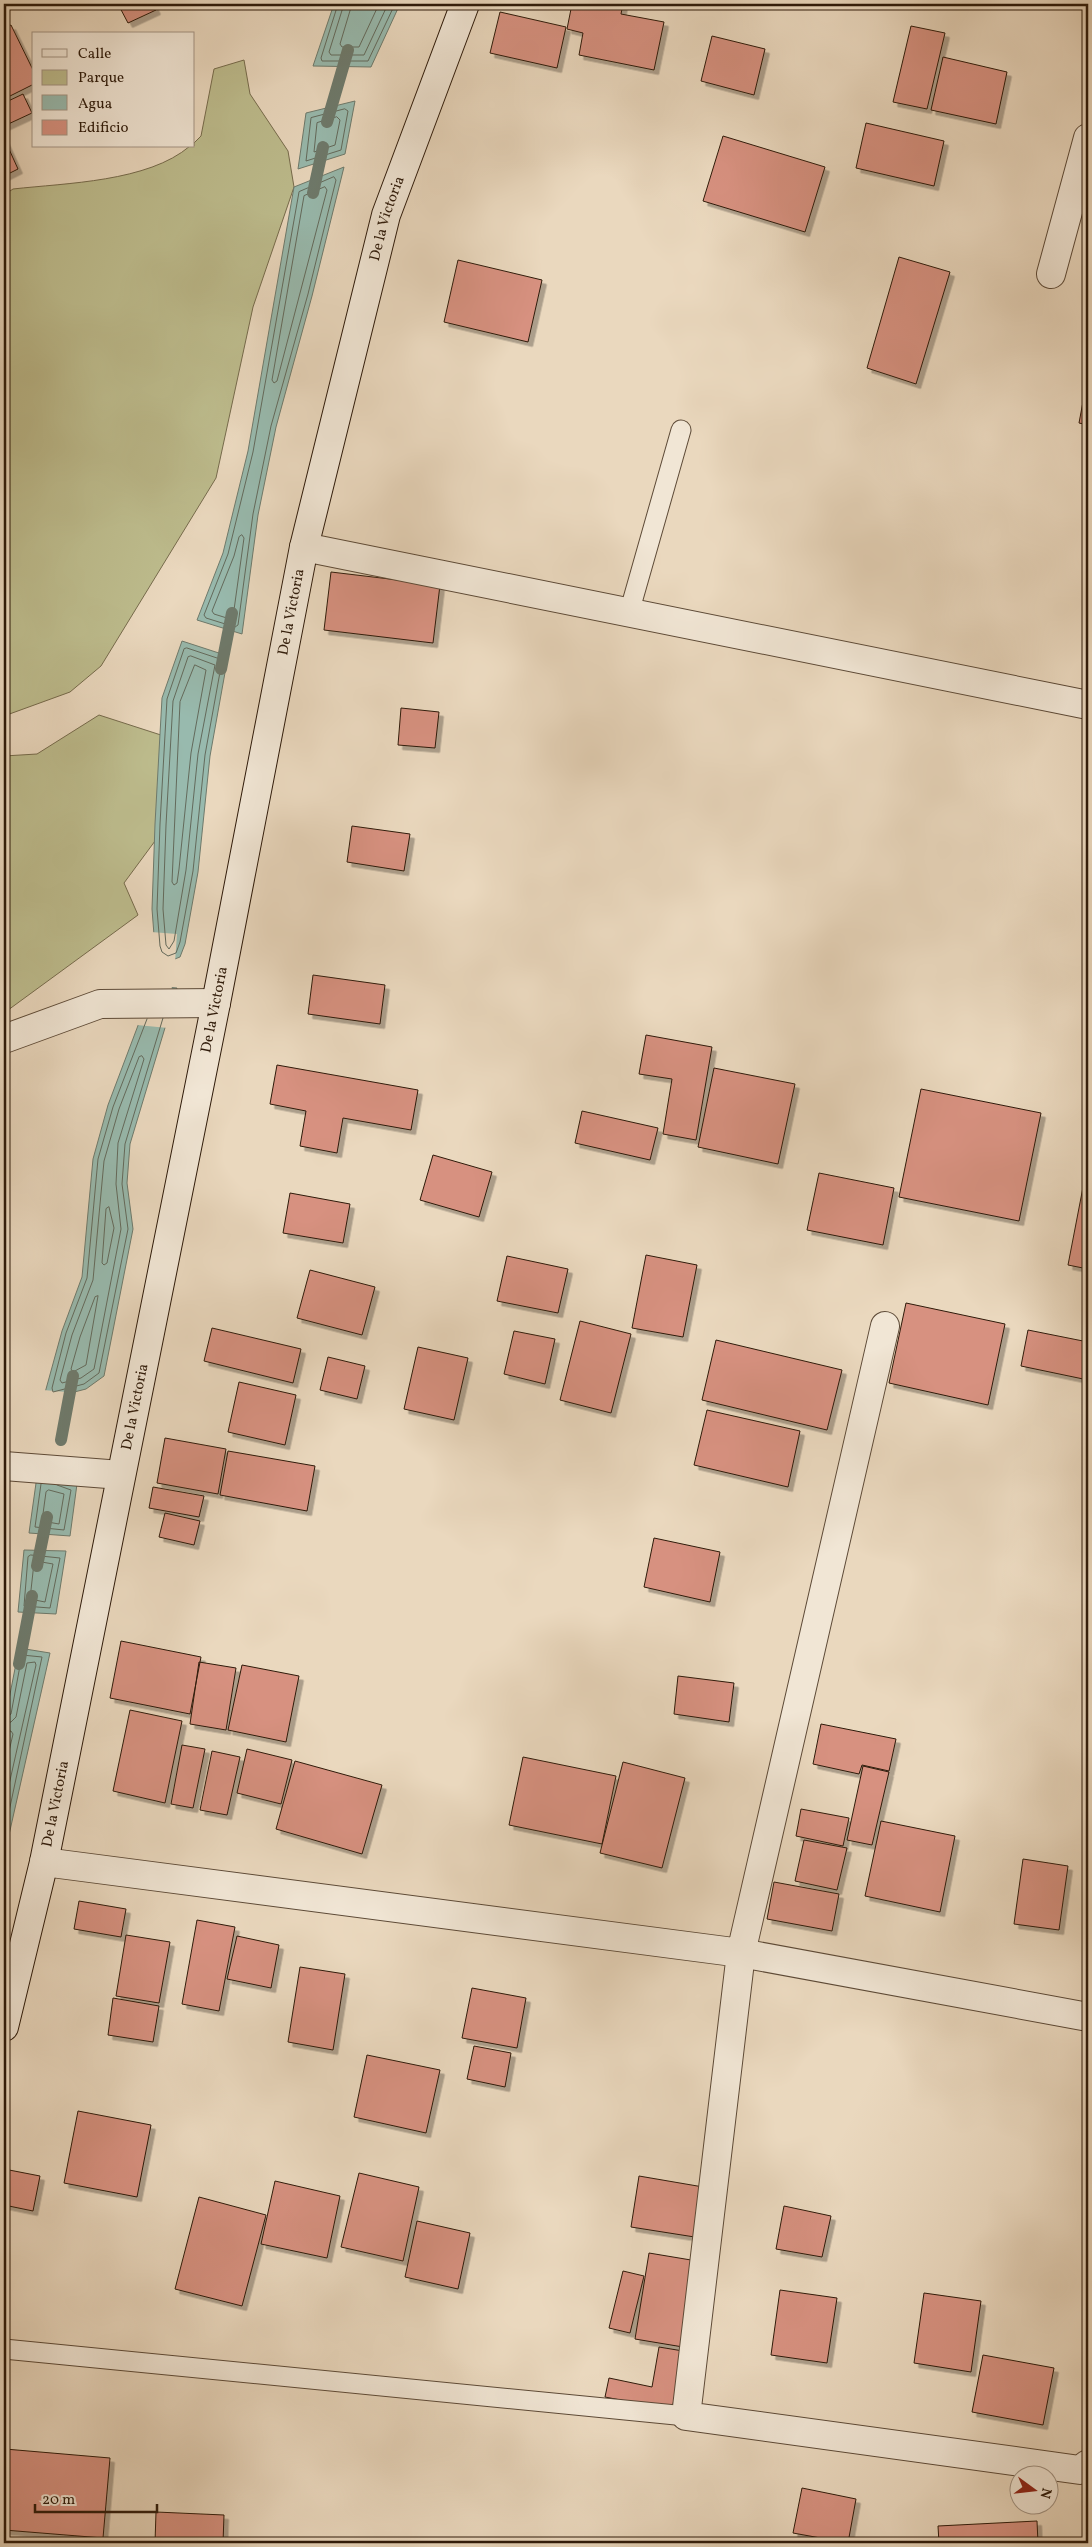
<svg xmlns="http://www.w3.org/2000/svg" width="1092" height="2547" font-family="Vollkorn,serif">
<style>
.green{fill:#bdbc8d;stroke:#766b4c}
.water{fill:#98baae;stroke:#6e7a6c}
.pier{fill:#ead8be}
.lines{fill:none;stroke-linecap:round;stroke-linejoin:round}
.shore{stroke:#636a5c;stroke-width:1}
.stream{stroke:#6e7a6c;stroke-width:12}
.building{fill:#d79180;stroke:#2e1a0a;filter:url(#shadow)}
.lane-casing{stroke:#5d4a37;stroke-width:21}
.street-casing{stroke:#5d4a37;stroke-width:30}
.secondary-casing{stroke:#2e1a0a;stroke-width:30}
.lane{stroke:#f1e6d5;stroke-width:19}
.street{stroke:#f1e6d5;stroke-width:28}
.secondary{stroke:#f1e6d5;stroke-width:28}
.labels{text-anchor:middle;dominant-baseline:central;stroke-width:4;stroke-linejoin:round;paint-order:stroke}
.street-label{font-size:15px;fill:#2e1a0a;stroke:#f1e6d5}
</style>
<defs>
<filter id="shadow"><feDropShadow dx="4.5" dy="4.5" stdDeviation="0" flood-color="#0004"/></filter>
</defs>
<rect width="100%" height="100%" fill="#ead8be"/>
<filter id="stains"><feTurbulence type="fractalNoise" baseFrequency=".004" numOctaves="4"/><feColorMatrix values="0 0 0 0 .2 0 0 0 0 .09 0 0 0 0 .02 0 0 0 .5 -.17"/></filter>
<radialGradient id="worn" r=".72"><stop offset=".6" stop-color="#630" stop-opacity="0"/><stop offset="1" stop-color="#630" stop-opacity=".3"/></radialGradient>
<path class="green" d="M244 60 250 94 288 151 294 187 253 307 216 478 101 666 70 692 4 716V195L13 189C66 183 148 182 190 146H194V143L201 136 214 69Z
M99 715 164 736 186 799 124 883 138 915 4 1013V756L37 754Z"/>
<path class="water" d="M334 4H400L371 67 313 66Z
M355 101 345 154 298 169 306 113Z
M344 167 312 296 276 427 258 515 242 634 197 620 223 553 248 451 294 187Z
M182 641 228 656 210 756 198 872 185 944 180 957 167 962 155 948 152 909 155 824 162 698Z
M165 987 177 988 130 1144 127 1183 133 1229 104 1376 86 1389 43 1400 62 1331 82 1277 93 1159 108 1105 148 999Z
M37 1476 77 1484 70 1536 29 1533Z
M24 1550 66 1551 56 1614 18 1612Z
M19 1648 50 1653 4 1857V1725Z"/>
<path class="pier" d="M151 932 177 934 175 962 167 964 156 957 152 948Z
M164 985H172L168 1028 137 1025 146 998Z
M43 1390 78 1393 43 1402 41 1400Z"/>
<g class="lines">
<path class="shore" d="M338 4 321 58 322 61H368L395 4
M344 4 329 52 331 55H364L388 4
M352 4 340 44 342 47H359L379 4
M345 109 348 111 341 150 306 161 311 118Z
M337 117 340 120 335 145 314 152 317 123Z
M334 177 336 180 308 294 271 426 253 514 238 625 235 627 206 618 204 615 228 554 253 452 299 192Z
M325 187 327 190 277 381 274 383 272 380 304 196Z
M242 535 244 538 233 617 230 619 214 614 212 611 234 556 239 537Z
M187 648 220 659 222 661 205 755 193 871 180 942 176 953 168 956 162 952 160 946 157 909 160 824 167 699 184 649Z
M191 656 215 665 198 754 186 870 174 941 169 949 166 945 163 909 166 825 173 701 188 657Z
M195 665 206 670 191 753 179 869 177 883 174 885 172 882 180 702Z
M147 1019 113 1107 98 1159 87 1278 66 1333 52 1388 53 1392 84 1384 99 1373 128 1229 122 1184 125 1144 163 1018
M142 1056 144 1059 118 1143 116 1184 121 1229 94 1369 81 1378 62 1383 60 1380 72 1335 93 1280 104 1161 119 1109 139 1057Z
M109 1207 114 1228 107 1263 104 1265 102 1263 106 1209Z
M98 1296 86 1365 73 1372 71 1369 80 1337 95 1297Z
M41 1484 35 1527 64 1530 71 1490 57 1485
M49 1490 64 1494 59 1524 42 1521 46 1492Z
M31 1555 60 1558 50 1608 24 1606 28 1557Z
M36 1561 53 1564 45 1602 30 1599 34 1563Z
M4 1718 11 1714 22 1655 42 1657 4 1835
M4 1724 11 1722 16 1717 27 1663 35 1662 36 1665 4 1807
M4 1732 11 1731 13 1734 4 1773"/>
<path class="stream" d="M327 122 348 50
M313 193 323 147
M221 669 232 613
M61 1440 73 1376
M37 1566 47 1517
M19 1664 32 1596"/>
</g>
<path class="building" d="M118 4H153L156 10 128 23Z
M572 4 589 7V4H623L621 14 664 22 654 70 579 55 583 33 567 29Z
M500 12 566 27 557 68 490 53Z
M11 25 34 72V84L4 99V28Z
M911 26 945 33 927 109 893 102Z
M712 36 765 49 754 95 701 81Z
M943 57 1007 72 996 124 931 110Z
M23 94 32 113 4 126V103Z
M866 123 944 141 934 186 856 168Z
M723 136 825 167 805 232 703 201Z
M4 138 18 169 4 176Z
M899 257 950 272 916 384 867 368Z
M458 260 542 280 528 342 444 322Z
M1088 375V425L1079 423Z
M331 572 440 585 433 643 324 630Z
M401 708 439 712 435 748 398 745Z
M352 826 410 834 404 871 347 862Z
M313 975 385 985 380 1024 308 1014Z
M646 1035 712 1047 696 1140 663 1134 672 1079 639 1074Z
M277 1065 418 1090 411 1130 343 1118 337 1153 300 1146 306 1111 270 1104Z
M714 1068 795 1084 778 1164 698 1147Z
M921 1089 1041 1113 1019 1221 899 1197Z
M582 1111 658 1128 650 1160 575 1143Z
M433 1155 492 1172 479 1217 420 1200Z
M819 1173 894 1188 883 1245 807 1230Z
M1084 1182H1088V1269L1068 1265Z
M290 1193 350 1204 343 1243 283 1233Z
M646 1255 697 1265 683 1337 632 1328Z
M507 1256 568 1269 558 1313 497 1301Z
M310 1270 375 1287 362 1335 297 1318Z
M906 1303 1005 1324 988 1405 889 1383Z
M580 1321 631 1334 611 1413 560 1400Z
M212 1328 301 1349 293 1383 204 1361Z
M1028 1330 1088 1342V1380L1021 1366Z
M514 1331 555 1339 545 1384 504 1374Z
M716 1340 842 1370 827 1430 702 1400Z
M418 1347 468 1358 454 1420 404 1409Z
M328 1357 365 1366 357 1399 320 1390Z
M239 1382 296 1395 285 1445 228 1432Z
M707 1410 800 1431 788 1487 694 1465Z
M165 1438 226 1449 218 1494 157 1483Z
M228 1451 315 1466 307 1511 220 1495Z
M153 1487 204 1496 199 1517 149 1508Z
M165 1513 200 1521 194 1545 159 1537Z
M654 1538 720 1552 710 1602 644 1587Z
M121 1641 201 1657 190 1714 110 1698Z
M199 1662 236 1668 226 1730 190 1724Z
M242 1665 299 1676 286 1742 228 1730Z
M678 1676 734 1683 729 1722 674 1714Z
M130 1710 182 1721 165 1803 113 1791Z
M821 1724 896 1739 889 1771 862 1765 859 1774 813 1764Z
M182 1745 205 1749 193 1808 171 1804Z
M247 1749 292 1760 281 1804 237 1793Z
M212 1751 240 1757 227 1815 200 1810Z
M523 1757 616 1776 602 1844 509 1825Z
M295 1761 382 1785 362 1854 276 1829Z
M623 1762 685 1778 662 1868 600 1853Z
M863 1766 889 1772 872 1845 847 1840Z
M801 1809 849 1818 843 1846 796 1836Z
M881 1821 955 1836 940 1912 865 1896Z
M804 1840 847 1848 837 1890 795 1881Z
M1023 1859 1068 1866 1059 1930 1014 1924Z
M774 1882 839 1894 832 1931 767 1919Z
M79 1901 126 1909 121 1937 74 1929Z
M197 1920 235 1927 219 2011 182 2004Z
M126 1935 170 1942 159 2003 116 1996Z
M237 1936 279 1945 271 1988 227 1979Z
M300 1967 345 1974 333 2050 288 2042Z
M472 1988 526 1998 517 2048 462 2038Z
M113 1998 159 2006 153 2042 108 2035Z
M474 2046 511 2053 505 2087 467 2079Z
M367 2055 440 2070 426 2133 354 2117Z
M78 2111 151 2125 137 2197 64 2183Z
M4 2169 40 2176 33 2211 4 2205Z
M359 2173 419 2187 403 2261 341 2247Z
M639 2176 709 2188 701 2238 631 2227Z
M275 2181 340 2196 327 2258 261 2244Z
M199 2197 266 2215 242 2306 175 2289Z
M784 2206 831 2216 822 2257 776 2249Z
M417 2221 470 2233 458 2289 405 2277Z
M649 2253 697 2261 683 2347 635 2339Z
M623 2271 644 2276 630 2333 609 2328Z
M780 2290 837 2298 827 2363 771 2355Z
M924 2293 981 2301 971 2372 914 2363Z
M659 2347 683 2351 672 2410 605 2397 609 2378 652 2387Z
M983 2355 1054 2368 1043 2425 972 2412Z
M5 2449 110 2458 103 2538 4 2530Z
M802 2488 856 2499 848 2543 793 2533Z
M156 2512 224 2515 223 2543H155Z
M1037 2521 1038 2543H939L938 2526Z"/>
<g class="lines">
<g class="lane-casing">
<path id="lane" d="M629 613 681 430
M4 2349 686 2416"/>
</g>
<g class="street-casing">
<path id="street" d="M1051 274 1088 138
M304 547 1088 705
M4 1039 100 1004 216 1003
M885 1326 741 1953 686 2416 1080 2470 1088 2464
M4 1466 121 1475
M44 1862 741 1953 1088 2017"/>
</g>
<g class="secondary-casing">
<g id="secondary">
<path id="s1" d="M4 2027 44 1862 216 1003 304 547 386 215 465 4"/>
</g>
</g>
<use href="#lane" class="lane"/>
<use href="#street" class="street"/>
<use href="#secondary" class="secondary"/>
</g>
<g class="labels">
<g class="street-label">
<text stroke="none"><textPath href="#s1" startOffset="1849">De la Victoria</textPath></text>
<text stroke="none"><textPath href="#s1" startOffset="1444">De la Victoria</textPath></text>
<text stroke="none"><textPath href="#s1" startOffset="1039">De la Victoria</textPath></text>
<text stroke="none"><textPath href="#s1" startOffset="634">De la Victoria</textPath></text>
<text stroke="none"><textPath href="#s1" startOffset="229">De la Victoria</textPath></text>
</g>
</g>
<rect width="1092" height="2547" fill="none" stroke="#ead8be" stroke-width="20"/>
<rect x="5" y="5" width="1082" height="2537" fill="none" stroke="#2e1a0a" stroke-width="2.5"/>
<rect x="10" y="10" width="1072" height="2527" fill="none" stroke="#2e1a0a"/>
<rect x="32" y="32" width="162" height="115" fill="#f1e6d5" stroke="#a39484"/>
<rect x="42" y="49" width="25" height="8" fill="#f1e6d5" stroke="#a39484"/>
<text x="78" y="58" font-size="15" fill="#2e1a0a">Calle</text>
<rect x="42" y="70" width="25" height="15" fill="#bdbc8d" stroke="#a39484"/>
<text x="78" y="82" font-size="15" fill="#2e1a0a">Parque</text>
<rect x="42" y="95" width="25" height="15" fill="#98baae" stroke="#a39484"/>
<text x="78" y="108" font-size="15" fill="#2e1a0a">Agua</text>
<rect x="42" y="120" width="25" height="15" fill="#d79180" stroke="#a39484"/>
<text x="78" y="132" font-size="15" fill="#2e1a0a">Edificio</text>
<g transform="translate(1034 2490) rotate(105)"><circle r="24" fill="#f1e6d5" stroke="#a39484"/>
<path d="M0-4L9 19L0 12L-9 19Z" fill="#8f2418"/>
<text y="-8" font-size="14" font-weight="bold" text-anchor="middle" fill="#2e1a0a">N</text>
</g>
<path d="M35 2504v8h122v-8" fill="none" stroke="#2e1a0a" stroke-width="2.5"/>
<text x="42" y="2504" font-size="15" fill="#2e1a0a" stroke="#f1e6d5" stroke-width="4" paint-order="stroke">20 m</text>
<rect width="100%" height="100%" filter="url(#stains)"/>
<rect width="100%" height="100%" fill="url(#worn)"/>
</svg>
